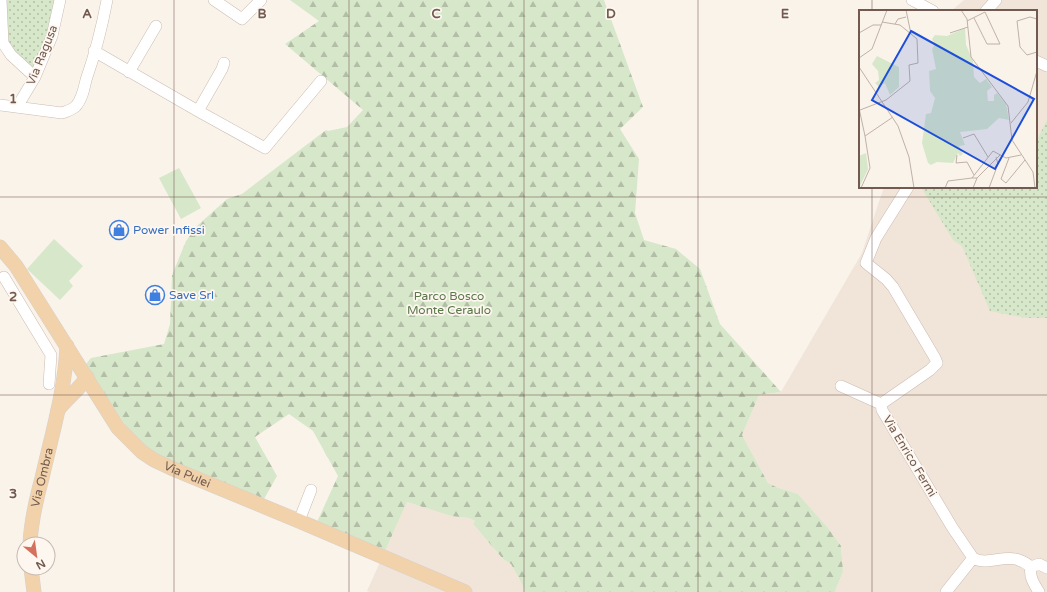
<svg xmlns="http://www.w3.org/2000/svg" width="1047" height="592" font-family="'Varela Round',sans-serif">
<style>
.residential{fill:#f1e4d9}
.grass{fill:url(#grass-dots)}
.forest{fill:url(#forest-firs)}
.garden{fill:#d7e7ca}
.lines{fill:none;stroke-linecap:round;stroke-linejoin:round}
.minor-casing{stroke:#cbbbb1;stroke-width:12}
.major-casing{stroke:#d8d1ce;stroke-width:15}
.minor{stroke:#fff;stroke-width:11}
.major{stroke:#f1d2aa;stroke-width:14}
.grid{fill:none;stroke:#725a50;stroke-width:1;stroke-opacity:0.55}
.labels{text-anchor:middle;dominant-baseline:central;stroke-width:3.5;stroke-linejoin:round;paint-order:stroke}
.street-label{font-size:12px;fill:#725a50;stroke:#fdf7f0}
.shop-label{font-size:12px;fill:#366cbe;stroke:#fdf7f0;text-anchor:start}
.park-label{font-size:12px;fill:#5a7749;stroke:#fdf7f0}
.inset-road{fill:none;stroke:#c0b1a7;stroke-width:1}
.view{fill:#1d4ed8;fill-opacity:0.15;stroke:#1d4ed8;stroke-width:2}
.inset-edge{fill:none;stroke:#725a50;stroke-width:2}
.grid-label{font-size:13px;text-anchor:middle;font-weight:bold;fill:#725a50;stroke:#fdf7f0;stroke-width:3.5;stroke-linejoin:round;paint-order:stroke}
</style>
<defs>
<pattern id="grass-dots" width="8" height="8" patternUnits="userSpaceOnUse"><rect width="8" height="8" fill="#d7e7ca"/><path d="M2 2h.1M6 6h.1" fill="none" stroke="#b3bea6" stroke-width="1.8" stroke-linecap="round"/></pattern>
<pattern id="forest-firs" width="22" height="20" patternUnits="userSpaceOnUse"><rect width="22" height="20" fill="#d7e7ca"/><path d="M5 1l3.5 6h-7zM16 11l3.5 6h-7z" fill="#b3bea6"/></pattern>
</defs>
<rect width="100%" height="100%" fill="#faf3ea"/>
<path class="residential" d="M964 0H1047V592H837L835 591 843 572 841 546 829 529 798 494 776 487 768 483 742 435 759 395 781 392 862 253 884 187H1036V11H951Z
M407 502 451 516 469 518 475 521 473 524 503 559 511 564 522 584 525 592H370L367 591Z"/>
<path class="grass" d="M4 0H56L50 28 34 69 7 47Z
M1047 120V318H1026L990 311 962 246 953 240 921 187H1036V142Z"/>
<path class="forest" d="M290 0H604L643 107 620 129 639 159 635 213 644 240 676 249 700 269 720 324 781 392 759 395 742 435 768 483 776 487 798 494 829 529 841 546 843 572 835 591 837 592H525L522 584 511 564 503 559 473 524 475 521 469 518 451 516 407 502 385 551 317 522 338 476 313 431 289 414 255 437 277 476 264 499 164 458 150 451 131 434 86 364 91 358 164 344 170 324 172 275 186 241 198 225 227 199 242 194 326 130 328 131 347 127 363 110 285 44 319 21Z"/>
<path class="garden" d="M179 168 201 208 181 219 159 178Z
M54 239 83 266 69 281 73 286 60 300 27 269Z"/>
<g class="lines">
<g class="minor-casing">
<path id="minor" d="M1 0 3 43 11 55 35 77
M214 0 242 19 261 0
M912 0 933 11
M986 11 996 0
M94 51 198 111 265 148 321 81
M1036 61 1047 66
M129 72 156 26
M0 105 62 113C67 111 72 110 76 106 82 99 84 89 86 80 95 54 102 27 107 0
M17 107 35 77 52 36 60 0
M198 111 222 69 224 63
M908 187 876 238 866 263 886 279 893 287 935 358 937 363 930 370 881 404 882 410 952 527 973 558C991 568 1008 548 1031 567
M4 277 51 355 49 384
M841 386 881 404
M299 521 311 490
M946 592 973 558
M1039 592C1034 584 1029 577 1031 567L1039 564 1047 568"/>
</g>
<g class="major-casing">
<g id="major">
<path id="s1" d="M0 247 16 266 118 428 142 452 154 460 171 468 299 521 465 592"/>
<path d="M58 410C67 398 79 390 87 377"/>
<path id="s2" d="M30 544C31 521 36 500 42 478 52 434 65 391 67 346"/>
<path d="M31 568 34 592"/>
</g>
</g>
<use href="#minor" class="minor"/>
<use href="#major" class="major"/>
</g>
<path class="grid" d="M174 0V592M349 0V592M524 0V592M698 0V592M872 0V11M872 187V592M0 197H1047M0 395H1047"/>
<defs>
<g id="shop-ring" transform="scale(1)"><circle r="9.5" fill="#fdf7f0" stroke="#3f7fe0" stroke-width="1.5"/><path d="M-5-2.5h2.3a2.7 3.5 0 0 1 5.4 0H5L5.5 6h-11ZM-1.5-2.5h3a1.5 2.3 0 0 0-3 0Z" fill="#3f7fe0"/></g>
</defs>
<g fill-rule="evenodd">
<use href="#shop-ring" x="119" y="230"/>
<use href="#shop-ring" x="155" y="295"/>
</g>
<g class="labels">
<g class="street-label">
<text transform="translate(42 55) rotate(-68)">Via Ragusa</text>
<text transform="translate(910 456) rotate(59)">Via Enrico Fermi</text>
<text stroke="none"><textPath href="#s1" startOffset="301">Via Pulei</textPath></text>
<text stroke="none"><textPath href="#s2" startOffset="68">Via Ombra</textPath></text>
</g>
<g class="shop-label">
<text x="133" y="230">Power Infissi</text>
<text x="169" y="295">Save Srl</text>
</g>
<g class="park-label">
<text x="449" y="296">Parco Bosco<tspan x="449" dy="14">Monte Ceraulo</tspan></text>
</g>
</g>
<g transform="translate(859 10)">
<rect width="178" height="178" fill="#faf3ea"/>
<path d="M18 46 40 57V77L31 85 26 73 20 77 16 73 20 70 19 61 13 54ZM7 143 9 159 0 178V146Z" fill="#d7e7ca"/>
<path d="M106 18 107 35 114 51 115 67 121 73 127 69 133 77 128 81 129 91H135V85L138 83 147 94 150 110 140 108 128 119 101 122 106 135 100 136 104 144 101 146 99 143 94 153 78 152 72 155 69 153 63 133 67 104 72 103 76 88 71 81 70 61 77 59 73 39 76 34 73 29 76 25 88 26Z" fill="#d7e7ca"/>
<path class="inset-road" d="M102 0 108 9 112 47 149 96 153 130 174 162 176 178M108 11 126 2 141 34H128L115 8M158 11 161 37 168 45 178 42M158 11 171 7 178 9M23 12 41 15 52 24 47 0M36 14 39 9 47 7M0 23 14 15H22M91 23 109 17M0 48 13 39 28 0M0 57 39 116 50 147 55 178M0 98 6 126M1 100 27 90 51 71 50 55 59 53 58 29 52 24M152 113 169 92 178 61M104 128 115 124 129 147M98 145 97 153 108 152 115 165M150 148 142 169 147 173 166 150M118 168H113L134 141 147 148 162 145M2 178 11 158 6 126 34 107M86 178 89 171 113 168M114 178 118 168 141 145M130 178 139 154 137 147"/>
<path class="view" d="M52 21 175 89 136 159 13 90Z"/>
<rect width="178" height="178" class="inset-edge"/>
</g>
<g class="grid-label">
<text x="87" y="18">A</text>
<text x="262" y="18">B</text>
<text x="436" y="18">C</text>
<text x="611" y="18">D</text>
<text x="785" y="18">E</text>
<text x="13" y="103">1</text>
<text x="13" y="301">2</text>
<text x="13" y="498">3</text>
</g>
<g transform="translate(36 556) rotate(151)"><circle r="19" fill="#fdf7f0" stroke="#c5b8b0"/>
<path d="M0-3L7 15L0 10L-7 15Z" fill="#d6705e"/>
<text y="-6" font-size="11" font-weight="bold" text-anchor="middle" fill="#725a50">N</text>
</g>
</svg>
